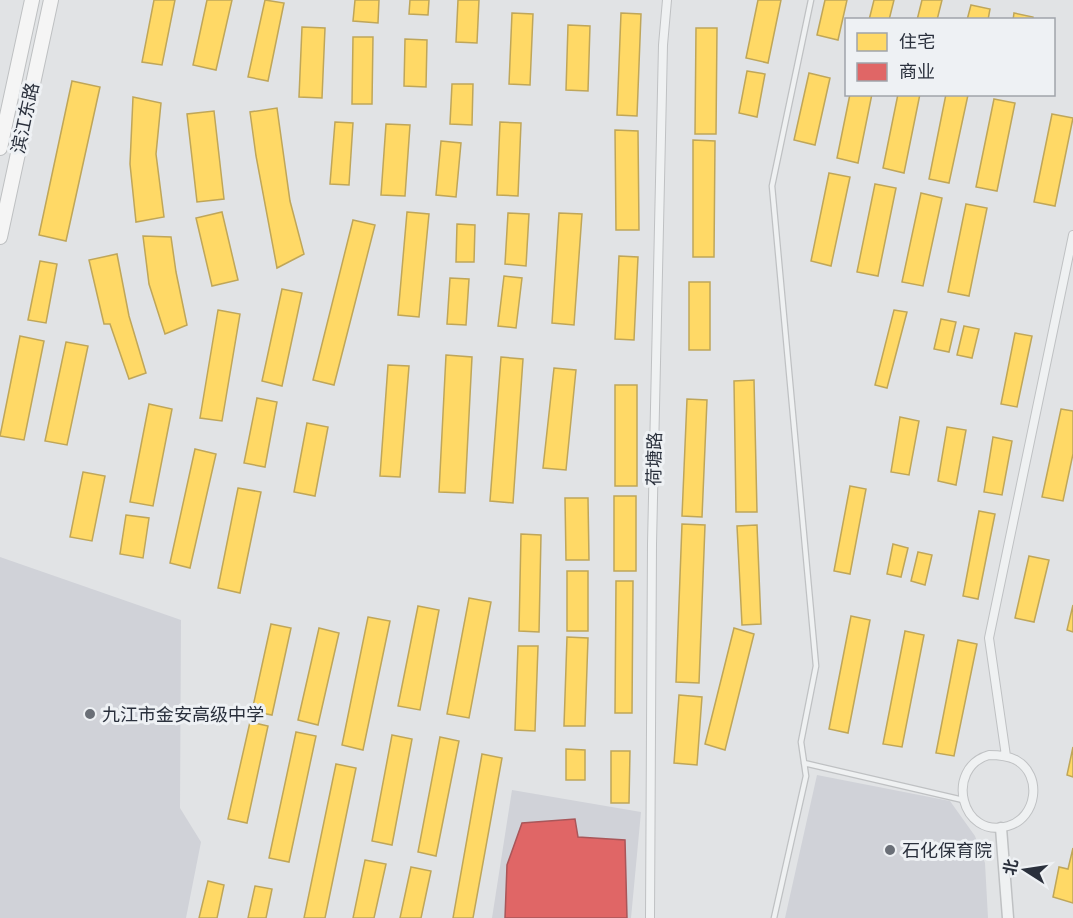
<svg xmlns="http://www.w3.org/2000/svg" width="1073" height="918" font-family="Roboto,'Noto Sans SC',sans-serif">
<style>
.built{fill:#d0d2d8}
.homes{fill:#ffd966;stroke:#bfa659;stroke-width:1.5}
.shops{fill:#e06666;stroke:#a95659;stroke-width:1.5}
.lines{fill:none;stroke-linecap:round;stroke-linejoin:round}
.service-casing{stroke:#bfc1c3;stroke-width:7}
.minor-casing{stroke:#bfc1c3;stroke-width:10}
.tertiary-casing{stroke:#bfc1c3;stroke-width:13}
.primary-casing{stroke:#bec0c2;stroke-width:16}
.service{stroke:#eff1f2;stroke-width:4.5}
.minor{stroke:#eff1f2;stroke-width:8}
.tertiary{stroke:#eff1f2;stroke-width:10}
.primary{stroke:#f5f5f5;stroke-width:14}
.poi-dot{fill:#6a6f77;stroke:#eef1f4;stroke-width:2}
.labels{text-anchor:middle;dominant-baseline:central;stroke-width:6;stroke-linejoin:round;paint-order:stroke}
.street-label{font-size:18px;fill:#2a303c;stroke:#eef1f4}
.poi-label{font-size:18px;fill:#2a303c;stroke:#eef1f4;text-anchor:start}
</style>
<rect width="100%" height="100%" fill="#e1e3e5"/>
<path class="built" d="M0 557 181 620 180 808 201 842 186 918H0Z
M817 775 950 801 975 836 985 863 988 918H785Z
M512 790 641 812 631 918H492Z"/>
<path class="homes" d="M154 0H175L162 65 142 62Z
M207 0H232L216 70 193 65Z
M265 0 284 3 268 81 248 77Z
M355 0H379L378 23 353 21Z
M410 0H429L428 15 409 14Z
M458 0H479L477 43 456 42Z
M758 0H781L768 63 746 58Z
M825 0H847L838 40 817 35Z
M874 0H894L889 20H869Z
M922 0H942L937 20H917Z
M971 5 990 9 988 20H967Z
M512 13 533 14 530 85 509 84Z
M621 13 641 14 637 116 617 115Z
M1014 13 1033 17V20H1013Z
M568 25 590 26 588 91 566 90Z
M302 27 325 28 322 98 299 97Z
M696 28H717L716 134H695Z
M353 37H373L372 104H352Z
M405 39 427 40 426 87 404 86Z
M747 71 765 74 757 117 739 113Z
M809 73 830 78 815 145 794 140Z
M72 81 100 87 66 241 39 235Z
M452 84H473L472 125 450 124Z
M850 94H872L858 163 837 158Z
M898 94H920L904 173 883 168Z
M946 94 968 95 949 183 929 179Z
M133 97 161 103 156 154 164 217 136 222 130 164Z
M994 99 1015 103 997 191 976 187Z
M277 108 290 201 304 254 277 268 256 156 250 112Z
M214 111 224 199 197 202 187 114Z
M1052 114 1073 118 1055 206 1034 202Z
M335 122 353 123 349 185 330 184Z
M500 122 521 123 518 196 497 195Z
M386 124 410 125 405 196 381 195Z
M615 130 638 131 639 230H616Z
M693 140 715 141 714 257H693Z
M441 141 461 143 456 197 436 195Z
M829 173 850 177 831 266 811 261Z
M875 184 896 188 878 276 857 272Z
M921 193 942 198 923 286 902 282Z
M966 204 987 208 969 296 948 292Z
M222 212 238 280 212 286 196 218Z
M407 212 429 214 419 317 398 315Z
M508 213 529 214 526 266 505 264Z
M559 213 582 214 574 325 552 323Z
M353 220 375 225 334 385 313 380Z
M457 224 475 225 474 262H456Z
M143 236 171 237 176 272 187 325 165 334 149 284Z
M117 254 129 316 146 373 129 379 110 324H104L89 260Z
M619 256 638 257 634 340 615 339Z
M40 261 57 264 46 323 28 320Z
M504 276 522 278 516 328 498 326Z
M450 278 469 279 466 325 447 324Z
M689 282H710V350H689Z
M282 289 302 293 282 386 262 381Z
M218 310 240 314 222 421 200 418Z
M894 310 907 312 887 388 875 385Z
M941 319 956 322 949 352 934 349Z
M964 326 979 329 972 358 957 355Z
M1015 333 1032 336 1017 407 1001 404Z
M20 336 44 341 24 440 0 436Z
M66 342 88 346 67 445 45 441Z
M446 355 472 357 465 493 439 492Z
M501 357 523 359 513 503 490 501Z
M388 365 409 366 400 477 380 476Z
M554 368 576 370 566 470 543 468Z
M754 380 757 512H736L734 381Z
M615 385H637V486H615Z
M257 398 277 402 265 467 244 463Z
M687 399 707 400 702 517 682 516Z
M149 404 172 409 153 506 130 502Z
M1061 409 1073 411V454L1063 501 1042 497Z
M900 417 919 421 909 475 891 472Z
M307 423 328 427 315 496 294 492Z
M947 427 966 430 956 485 938 481Z
M993 437 1012 441 1002 495 984 492Z
M195 449 216 454 190 568 170 563Z
M83 472 105 476 92 541 70 537Z
M850 486 866 489 850 574 834 571Z
M238 488 261 492 240 593 218 588Z
M614 496H636V571H614Z
M565 498H588L589 560H566Z
M979 511 995 514 978 599 963 596Z
M126 515 149 518 143 558 120 554Z
M682 524 705 525 699 683 676 682Z
M757 525 761 624 742 625 737 526Z
M521 534 541 535 539 632 519 631Z
M893 544 908 548 901 577 887 574Z
M918 552 932 555 925 585 911 581Z
M1029 556 1049 560 1034 622 1015 618Z
M567 571H588V631H567Z
M616 581H633L632 713H615Z
M469 598 491 602 469 718 447 714Z
M1073 605V632L1067 630Z
M418 606 439 610 420 710 398 706Z
M851 616 870 620 848 733 829 729Z
M368 617 390 621 363 750 342 745Z
M271 624 291 628 272 715 252 711Z
M319 628 339 633 318 725 298 720Z
M734 628 754 634 725 750 705 744Z
M905 631 924 635 902 747 883 744Z
M567 637 588 638 585 726H564Z
M958 640 977 644 954 756 936 753Z
M518 646H538L535 731 515 730Z
M679 695 702 697 697 765 674 763Z
M250 722 268 726 247 823 228 819Z
M296 732 316 736 289 862 269 858Z
M392 735 412 739 392 845 372 841Z
M440 737 459 741 436 856 418 852Z
M1073 747V777L1067 775Z
M566 749 585 750V780H566Z
M611 751H630L629 803H611Z
M482 754 502 758 473 918H453Z
M336 764 356 768 325 918H304Z
M1073 848V903L1053 897 1059 867 1068 869Z
M365 860 386 864 374 918H353Z
M411 867 431 871 421 918H400Z
M208 881 224 885 217 918H199Z
M255 886 272 889 266 918H248Z"/>
<path class="shops" d="M575 819 578 837 625 840 627 918H505L507 865 522 823Z"/>
<g class="lines">
<g class="service-casing">
<path id="service" d="M804 763 963 800
M774 918 806 776 801 742 816 666 772 186 811 0"/>
</g>
<g class="minor-casing">
<path id="minor" d="M989 755C999 755 1008 756 1016 760 1043 775 1037 818 1008 826 961 840 944 768 989 755Z
M1006 756 989 638 1073 235
M650 918 652 544 663 45 667 0"/>
</g>
<g class="tertiary-casing">
<path id="tertiary" d="M1001 828 1008 918"/>
</g>
<g class="primary-casing">
<path id="primary" d="M0 148 32 0
M0 237 51 0"/>
</g>
<use href="#service" class="service"/>
<use href="#minor" class="minor"/>
<use href="#tertiary" class="tertiary"/>
<use href="#primary" class="primary"/>
</g>
<g class="poi-dot">
<circle cx="90" cy="714" r="6"/>
<circle cx="890" cy="850" r="6"/>
</g>
<g class="labels">
<g class="street-label">
<text transform="translate(25 118) rotate(-78)">滨江东路</text>
<text transform="translate(654 459) rotate(-89)">荷塘路</text>
</g>
<g class="poi-label">
<text x="102" y="714">九江市金安高级中学</text>
<text x="902" y="850">石化保育院</text>
</g>
</g>
<rect x="845" y="18" width="210" height="78" fill="#eef1f4" stroke="#a0a4aa" stroke-width="1.5"/>
<rect x="857" y="33" width="30" height="18" fill="#ffd966" stroke="#a0a4aa" stroke-width="1.5"/>
<text x="899" y="48" font-size="18" fill="#2a303c">住宅</text>
<rect x="857" y="63" width="30" height="18" fill="#e06666" stroke="#a0a4aa" stroke-width="1.5"/>
<text x="899" y="78" font-size="18" fill="#2a303c">商业</text>
<g transform="translate(1025 870) rotate(282)" stroke="#eef1f4" stroke-width="4.5" paint-order="stroke">
<path d="M0-4.5L10 22L0 15L-10 22Z" fill="#2a303c"/>
<text y="-9" font-size="16" font-weight="bold" text-anchor="middle" fill="#2a303c">北</text>
</g>
</svg>
